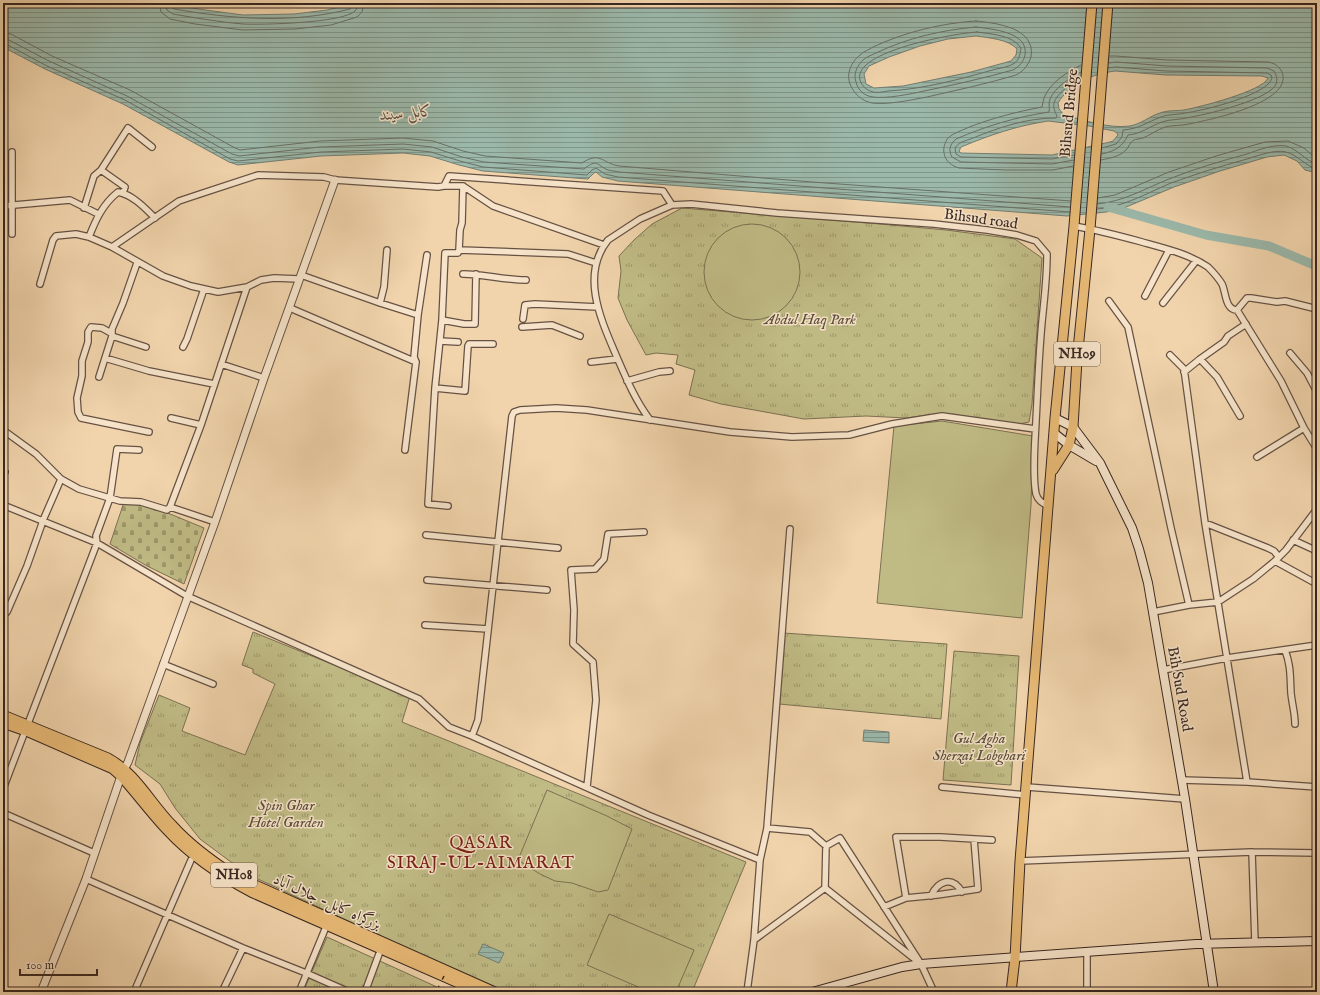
<svg xmlns="http://www.w3.org/2000/svg" width="1320" height="995" font-family="'IM FELL English',Amiri,serif">
<style>
.cemetery{fill:url(#cemetery-stones);stroke:#7c7153}
.park{fill:url(#park-tufts);stroke:#7c7153}
.pitch{fill:#c0bb85;stroke:#7c7153}
.water{fill:url(#water-rules);stroke:#737e73;fill-rule:evenodd}
.lines{fill:none;stroke-linecap:round;stroke-linejoin:round}
.shore{stroke:#6a7066;stroke-width:1}
.river{stroke:#9bb8aa;stroke-width:9}
.minor-casing{stroke:#665244;stroke-width:8}
.tertiary-casing{stroke:#665244;stroke-width:9}
.secondary-casing{stroke:#382721;stroke-width:10}
.primary-casing{stroke:#382721;stroke-width:11}
.trunk-casing{stroke:#382721;stroke-width:11}
.minor{stroke:#f6e3c9;stroke-width:5.5}
.tertiary{stroke:#f6e3c9;stroke-width:7}
.secondary{stroke:#f6e3c9;stroke-width:8}
.primary{stroke:#e8ba76;stroke-width:9}
.trunk{stroke:#e8ba76;stroke-width:9}
.rail{stroke:#382721;stroke-width:1.5;stroke-dasharray:7 7;stroke-linecap:butt}
.labels{text-anchor:middle;dominant-baseline:central;stroke-width:3;stroke-linejoin:round;paint-order:stroke}
.shield{fill:#f6e3c9;stroke:#715f53;stroke-width:1}
.shield-label{font-size:14px;font-weight:bold;fill:#382721}
.street-label{font-size:15px;fill:#382721;stroke:#f6e3c9}
.park-label{font-size:15px;font-style:italic;fill:#5a4c3a;stroke:#f6e3c9}
.water-label{font-size:16px;font-style:italic;fill:#514b43;stroke:#f6e3c9}
.quarter-label{font-size:17px;letter-spacing:1px;fill:#7a1f14;stroke:#f6e3c9}
</style>
<defs>
<pattern id="cemetery-stones" width="16" height="16" patternUnits="userSpaceOnUse"><rect width="16" height="16" fill="#c0bb85"/><path d="M2 7V4a2 2 0 0 1 4 0v3zM10 15v-3a2 2 0 0 1 4 0v3z" fill="#9d986c"/></pattern>
<pattern id="park-tufts" width="24" height="20" patternUnits="userSpaceOnUse"><rect width="24" height="20" fill="#c0bb85"/><path d="M3 7l-1-3M5 7V3M7 7l1-3M15 17l-1-3M17 17v-4M19 17l1-3" fill="none" stroke="#9d986c"/></pattern>
<pattern id="water-rules" width="6" height="5" patternUnits="userSpaceOnUse"><rect width="6" height="5" fill="#9bb8aa"/><path d="M0 2.5h6" fill="none" stroke="#7f968a"/></pattern>
</defs>
<rect width="100%" height="100%" fill="#f1d4ac"/>
<filter id="stains"><feTurbulence type="fractalNoise" baseFrequency=".005" numOctaves="4"/><feColorMatrix values="0 0 0 0 .2 0 0 0 0 .09 0 0 0 0 .02 0 0 0 .5 -.17"/></filter>
<radialGradient id="worn" r=".72"><stop offset=".6" stop-color="#630" stop-opacity="0"/><stop offset="1" stop-color="#630" stop-opacity=".3"/></radialGradient>
<path class="cemetery" d="M124 502 151 506 204 528 184 584 147 566 110 544Z"/>
<path class="park" d="M682 208 880 224 946 230 1015 239 1042 258 1032 404 1029 422 1019 424 942 413 906 418 866 416 804 419 721 404 689 395 695 370 676 364 678 355 656 353 646 355 627 320 618 298 621 271 619 256 634 240 652 224Z
M253 632 410 696 402 722 746 862 692 992H501L258 879 231 862 200 839 175 808 160 784 135 765 140 743 159 695 190 708 182 731 245 755 275 684 253 673V669L242 665Z
M783 633 947 644 941 719 779 704Z
M954 651 1019 656 1011 785 943 780Z
M327 937 448 992H303Z"/>
<path class="pitch" d="M704 272a48 48 0 1 1 96 0a48 48 0 1 1-96 0Z
M942 421 1033 436 1031 505 1022 618 877 603 894 426Z
M547 790 607 816 632 829 608 890 598 892 572 883 555 881 540 874 518 860Z
M609 914 694 950 676 992H650L587 965Z"/>
<path class="water" d="M3 3H167L198 9 243 15 294 14 327 10 356 3H1317V173L1305 170 1297 161 1284 155 1267 157 1220 171 1174 187 1119 210 1106 212 1067 216 618 181 602 177 596 172 594 173 588 179 483 171 459 165 430 156 403 153 321 156 238 165 229 162 123 104 45 69 3 47ZM976 36C989 38 1008 39 1017 49L1016 55 1011 61 971 72 903 86 874 88 866 84 864 74 869 66 889 57 920 46 948 39ZM1115 71 1166 75 1262 76 1268 78C1263 91 1200 107 1184 110 1177 111 1168 110 1160 113 1150 116 1141 124 1130 126 1109 129 1084 120 1064 115L1059 109 1058 103C1070 83 1093 74 1115 71ZM1048 121 1089 126 1114 131 1117 133 1118 135 1113 141 1110 142 1052 155 961 153 959 151 961 147C990 135 1016 126 1048 121Z
M864 730 889 732V743L863 741Z
M483 944 504 953 499 963 478 954Z"/>
<g class="lines">
<path class="shore" d="M159 3 161 12 170 19 195 24 243 30 295 29 331 25 357 17 362 12 364 3
M165 3 167 10 173 14C196 18 219 22 243 24 261 25 343 23 355 11 357 9 358 6 358 3
M170 3 171 7 174 9C232 19 292 24 350 9L352 6 353 3
M976 21C997 23 1036 28 1031 57 1029 64 1023 72 1016 75 986 84 957 90 927 97 911 100 888 105 872 103 862 101 854 94 850 84 846 74 851 62 860 55 864 51 869 50 873 47 905 32 942 23 976 21Z
M976 27C992 29 1029 32 1025 55 1024 61 1019 67 1013 70 984 78 954 85 924 91 911 94 886 99 873 97 864 96 858 90 856 82 853 74 857 66 863 60 866 57 872 55 876 53 907 38 942 30 976 27Z
M977 32C991 34 1013 35 1021 48 1020 55 1019 61 1013 64 1008 67 1001 68 996 69 961 79 924 89 888 91 883 92 877 93 873 92 866 90 862 86 860 80 852 51 957 33 977 32Z
M3 33 11 34 52 56 130 90 235 148 240 150 320 141 403 138 433 141 463 151 485 156 582 163C600 151 602 163 619 166L812 182 1071 201
M3 39 9 40 49 61 127 96 232 154 239 156 320 147 403 144 432 147 462 157 484 162 584 169C598 158 596 165 608 170 611 171 615 171 619 172L1070 207
M3 44H6L47 66 125 100 230 159 238 161 321 152 403 149 431 152 460 161 483 167 587 175 592 170 596 168 605 174 618 177 1070 212
M1102 148 1116 144 1122 137 1123 130C1139 129 1147 122 1161 117 1168 114 1177 115 1185 113 1202 111 1268 95 1272 78L1271 75 1267 73 1166 71 1116 67 1108 68
M1102 154C1114 151 1122 148 1128 135 1141 134 1150 126 1162 122 1170 119 1179 120 1186 118 1205 115 1264 101 1275 86 1278 81 1277 76 1274 71L1267 68 1167 66 1116 62 1109 63
M1074 155 1052 159 961 157 956 154 955 149C957 142 966 141 973 138 1000 127 1027 118 1056 118L1057 116C1055 112 1053 107 1054 103 1056 94 1073 82 1080 78
M1074 160 1052 164 961 162 952 157C948 150 950 144 956 139 986 126 1016 117 1049 112 1050 108 1048 104 1050 99 1055 87 1070 78 1081 72
M1101 160C1110 158 1119 157 1126 150 1129 147 1130 142 1134 140 1136 139 1140 139 1143 138 1150 135 1157 130 1165 127 1172 125 1181 126 1189 124 1208 120 1294 103 1282 72 1279 66 1274 63 1268 62L1167 60 1116 56H1109
M1073 166 1053 170H1006L959 168C952 166 945 161 944 153 943 148 945 142 948 138 953 133 961 131 967 128 992 118 1016 112 1042 107 1043 104 1043 101 1044 98 1050 82 1068 72 1081 65
M1098 198 1115 195 1169 172 1216 156 1265 142 1288 141 1304 148 1313 156 1317 158
M1097 204C1123 202 1146 188 1169 179 1194 169 1221 161 1247 154 1258 150 1273 144 1286 146 1298 149 1305 161 1317 164
M1097 209C1124 207 1147 193 1171 183 1196 174 1221 166 1247 159 1257 156 1275 149 1286 152 1298 155 1305 166 1317 169"/>
<path class="river" d="M1108 207 1206 235 1269 246 1314 265 1317 264"/>
<g class="minor-casing">
<path id="minor" d="M12 152V234
M101 170 125 187 123 193
M444 186H463L493 206 604 245
M463 186 462 223 460 230 459 250 568 254 596 263
M672 205 691 204 777 213 934 224 987 230 1017 235 1036 241 1047 254C1047 274 1045 293 1043 312 1039 348 1038 385 1036 421 1035 442 1032 475 1036 494 1038 501 1043 504 1049 506
M3 206 70 200 98 214
M84 208 94 176 101 170 128 128 152 147
M155 218C145 208 133 195 118 192 103 204 96 219 89 237L112 247 163 276 191 286 218 292 247 287 261 280 274 278 299 279
M1074 226C1097 230 1120 236 1142 242 1164 248 1189 254 1208 267 1212 271 1219 279 1222 284 1226 292 1225 310 1237 310L1247 298H1251L1277 302 1285 301 1317 309
M112 247 179 201 203 193 258 175 324 177 335 180 438 187 444 186 449 176 663 191 672 205 640 219 608 240C580 275 601 320 616 355 626 378 635 400 650 420
M463 274C484 274 504 280 526 280
M301 275 380 303 418 315
M40 284 53 240 56 236 76 234 89 237
M1145 296 1169 250
M1109 301 1128 327 1171 528 1189 605
M380 303 384 287 387 250
M1163 303 1196 261
M290 308 416 362
M1237 310 1281 381 1304 428 1317 449
M523 319 525 305 535 304 598 307
M442 320 464 324H475L476 274
M522 327 552 325 580 336
M111 333 102 328 91 327 88 332V342L82 361V376L77 398 78 412 81 418 149 432
M112 336 146 347
M440 341 458 342
M183 347 187 339 204 289
M1290 353 1307 373 1317 392
M1170 355 1184 369 1185 376 1205 523 1247 782
M105 358 149 371 214 384
M1200 359 1217 377 1240 416
M591 362 617 359
M221 364 264 378
M1184 372 1200 359 1224 342 1228 336 1246 324
M99 377 112 336V329L123 303 137 263
M627 381 659 372 670 371
M435 388 465 391 468 346 469 344H493
M171 418 201 425
M3 430 36 454 61 479 79 489 120 501 141 502 167 510 170 507 215 522
M405 450 416 362 414 357 418 315 427 255
M1257 457 1304 428
M3 471 5 472
M3 505 97 543 187 596 419 699 449 727 472 736 648 815 760 860 754 940 747 992
M448 506 428 504 435 388 442 320 445 253H458L459 250
M170 507 201 425 247 287
M1205 523 1268 548 1274 551 1278 556
M426 535 558 548
M1293 540 1317 551
M1275 561 1317 584
M427 580 547 590
M7 612 27 566 44 518 61 479
M1153 612 1189 605 1218 602 1253 579 1275 561 1286 550 1317 509
M425 625 488 629
M1285 650C1291 666 1290 676 1291 693 1292 704 1295 713 1295 724
M163 664 213 684
M1163 670 1227 658 1317 645
M472 736 478 720 512 416 514 412 520 410 556 408 587 410 730 432 792 437 849 435 892 424 942 416 1035 429
M1182 780 1247 782 1317 787
M587 787 596 700 593 662 573 644 574 610 571 570 595 569 604 559 608 534 644 532
M942 787 1026 795
M1027 787 1185 799
M3 789 97 543 96 536 110 498 117 449 139 450
M3 813 94 853
M767 828 790 529
M1252 852 1255 943
M760 860 767 828 810 832 826 846 840 838 921 964 934 992
M1020 861 1252 852 1317 853
M86 879 243 948 306 973 349 992
M825 888 916 960
M931 896C938 881 952 875 962 892
M906 898 896 837H940L992 840
M884 907 906 898 937 895 978 889 974 839
M754 940 825 888 826 846
M134 992 191 860
M222 992 243 948
M299 992 328 922
M365 992 379 954
M1087 992V952"/>
</g>
<g class="tertiary-casing">
<path id="tertiary" d="M41 992 86 879 121 776 128 762 215 522 264 378 335 180"/>
</g>
<g class="secondary-casing">
<path id="secondary" d="M1055 418 1073 427 1100 463 1132 528 1139 549 1148 583 1185 799 1214 992
M1054 433 1069 445 1096 461
M812 992 902 967 921 964 1196 944 1317 941"/>
</g>
<g class="primary-casing">
<path id="primary" d="M1053 470 1069 445 1073 427 1077 360 1090 229 1108 3
M1011 992 1015 958 1020 861 1055 418 1074 226 1092 3"/>
</g>
<g class="trunk-casing">
<path id="trunk" d="M3 715 108 758C136 773 151 804 173 826 191 846 212 861 235 876L495 992
M3 723 26 731 113 769 121 776C137 794 151 813 167 830 192 857 220 876 253 893L479 992"/>
</g>
<use href="#minor" class="minor"/>
<use href="#tertiary" class="tertiary"/>
<use href="#secondary" class="secondary"/>
<use href="#primary" class="primary"/>
<use href="#trunk" class="trunk"/>
<path class="rail" d="M436 992 444 976"/>
</g>
<g class="labels">
<g class="shield">
<rect x="1054" y="342" width="46" height="24" rx="3"/>
<rect x="211" y="863" width="46" height="24" rx="3"/>
</g>
<g class="shield-label">
<text x="1077" y="354">NH09</text>
<text x="234" y="875">NH08</text>
</g>
<g class="street-label">
<text transform="translate(1069 113) rotate(-85)">Bihsud Bridge</text>
<text transform="translate(981 219) rotate(8)">Bihsud road</text>
<text transform="translate(1180 689) rotate(80)">Bih Sud Road</text>
<text transform="translate(327 902) rotate(24)">بزرگراه کابل- جلال آباد</text>
</g>
<g class="park-label">
<text x="810" y="319">Abdul Haq Park</text>
<text x="979" y="738">Gul Agha<tspan x="979" dy="17">Sherzai Lobghari</tspan></text>
<text x="286" y="805">Spin Ghar<tspan x="286" dy="17">Hotel Garden</tspan></text>
</g>
<g class="water-label">
<text transform="translate(406 114) rotate(-5)">کابل سيند</text>
</g>
<g class="quarter-label">
<text x="481" y="843">QASAR<tspan x="481" dy="20">SIRAJ-UL-AIMARAT</tspan></text>
</g>
</g>
<rect width="1320" height="995" fill="none" stroke="#f1d4ac" stroke-width="16"/>
<rect x="4" y="4" width="1312" height="987" fill="none" stroke="#382721" stroke-width="2"/>
<rect x="8" y="8" width="1304" height="979" fill="none" stroke="#382721"/>
<path d="M20 969v6h77v-6" fill="none" stroke="#382721" stroke-width="2"/>
<text x="26" y="969" font-size="12" fill="#382721" stroke="#f6e3c9" stroke-width="3" paint-order="stroke">100 m</text>
<rect width="100%" height="100%" filter="url(#stains)"/>
<rect width="100%" height="100%" fill="url(#worn)"/>
</svg>
